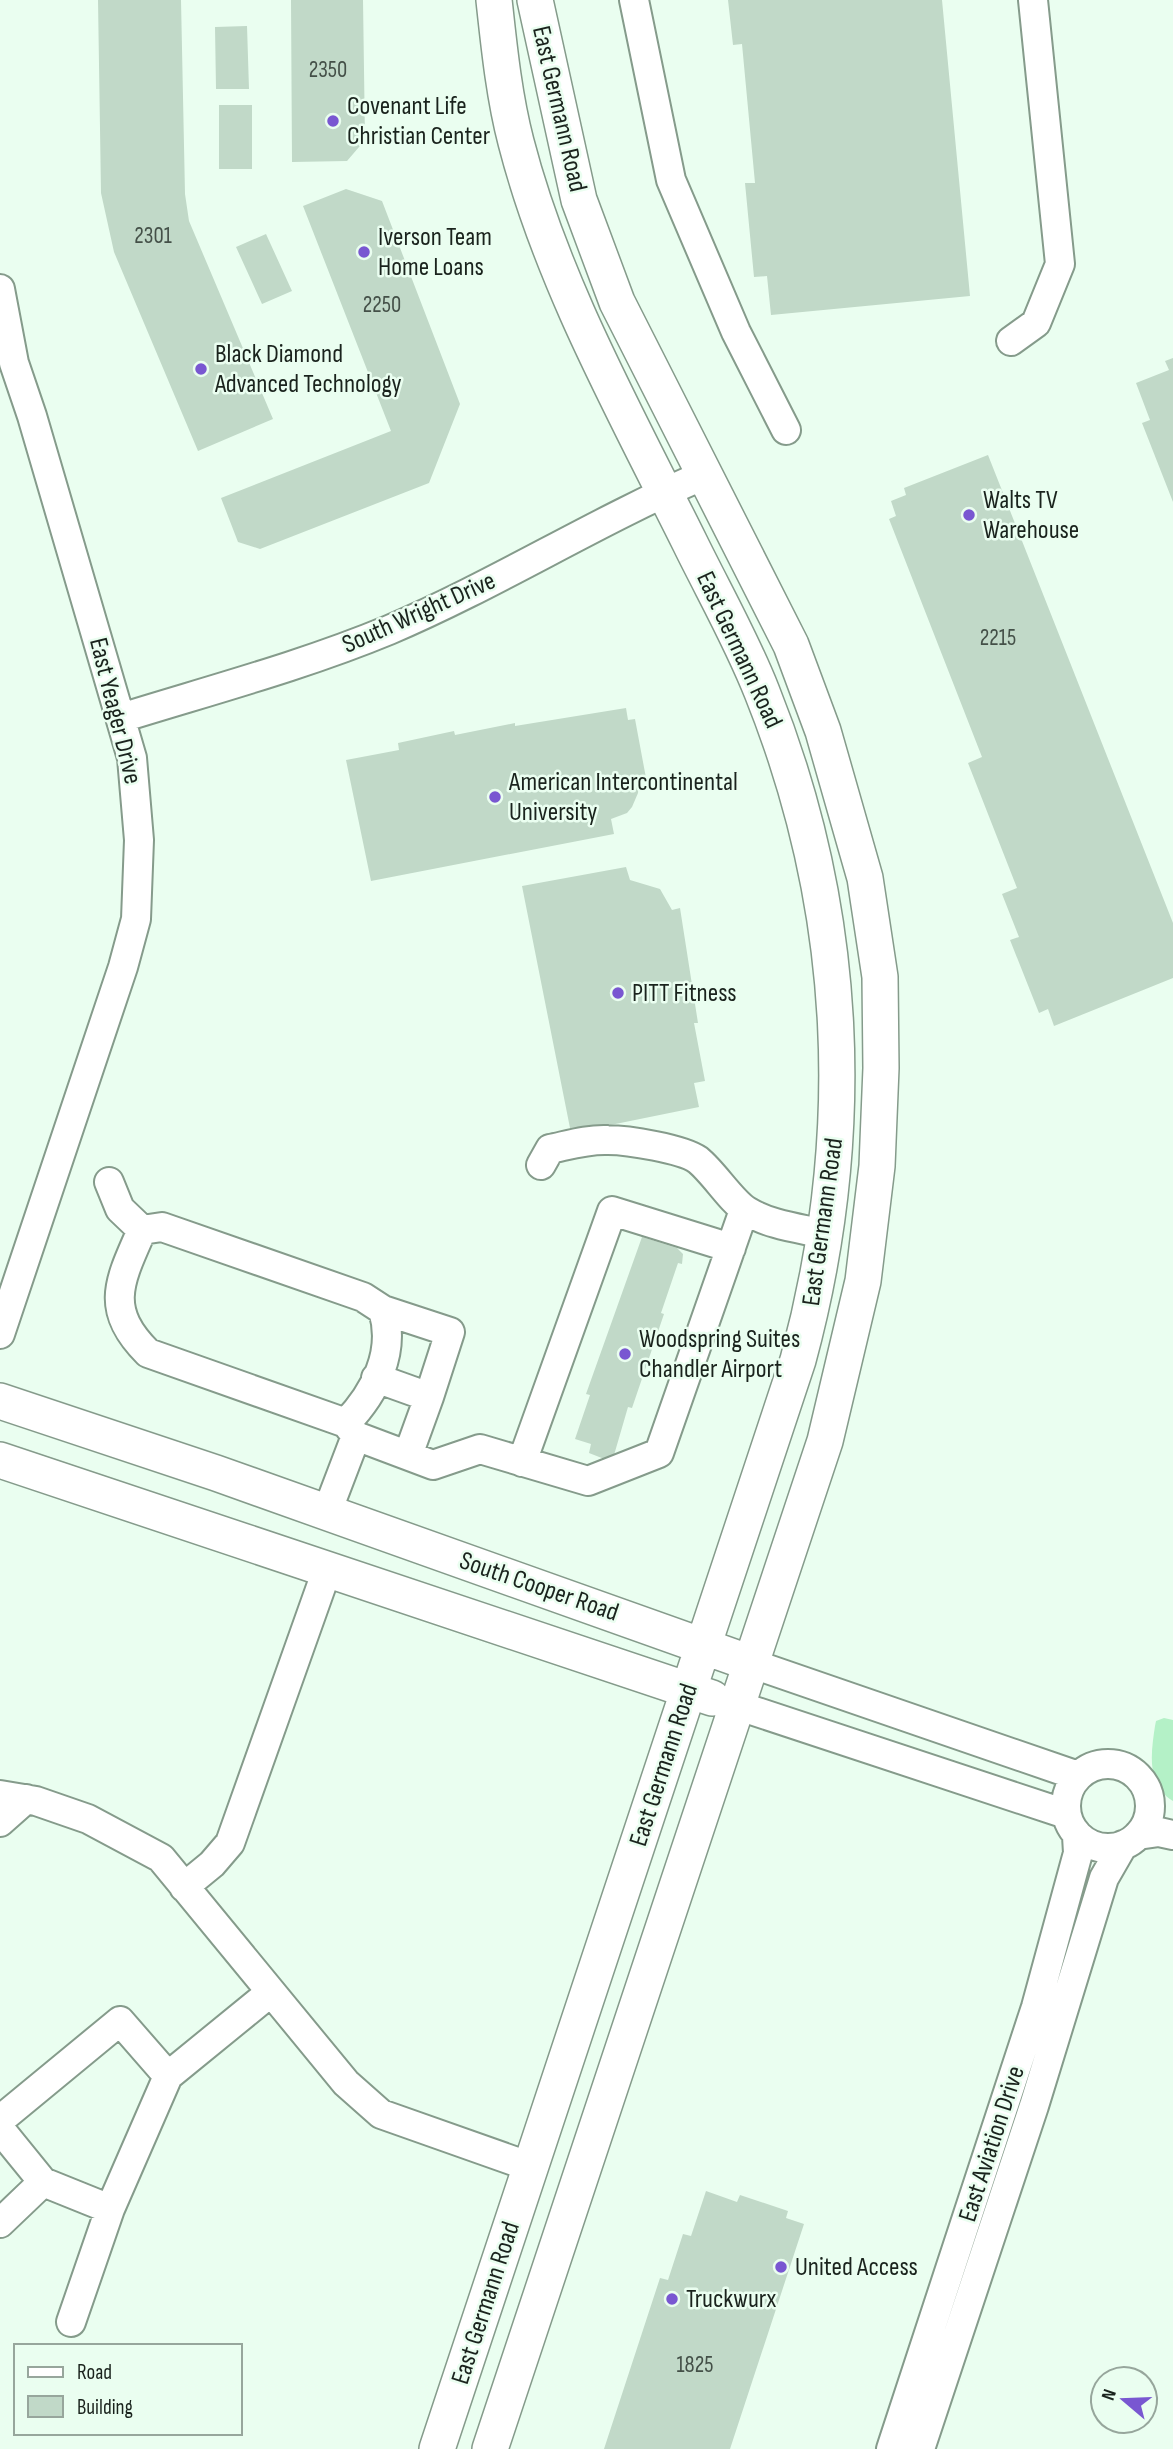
<svg xmlns="http://www.w3.org/2000/svg" width="1173" height="2449" font-family="'Sofia Sans Condensed',sans-serif">
<style>
.green{fill:#b4f1c7}
.building{fill:#c1d9c8}
.lines{fill:none;stroke-linecap:round;stroke-linejoin:round}
.minor-casing{stroke:#859b8b;stroke-width:32}
.major-casing{stroke:#859b8b;stroke-width:38}
.minor{stroke:#fff;stroke-width:28}
.major{stroke:#fff;stroke-width:35}
.poi-dot{fill:#7957d1;stroke:#eafef0;stroke-width:2.5}
.labels{text-anchor:middle;dominant-baseline:central;stroke-width:5;stroke-linejoin:round;paint-order:stroke}
.number-label{font-size:23px;fill:#445048}
.poi-label{font-size:26px;fill:#1a231d;stroke:#eafef0;text-anchor:start}
.street-label{font-size:26px;fill:#1a231d;stroke:#eafef0}
</style>
<rect width="100%" height="100%" fill="#eafef0"/>
<path class="green" d="M1164 1718 1173 1720V1801C1146 1785 1151 1753 1155 1726L1156 1721Z"/>
<path class="building" d="M98 0H181L185 194 189 221 273 419 198 451 114 252 101 193Z
M291 0H363L365 140 347 161 292 162Z
M728 0H942L970 296 771 315 767 276 754 277 745 183H755L742 44 733 45Z
M247 26 249 89H216L215 27Z
M219 105H252V169H219Z
M346 189 382 201 460 404 429 483 260 549 238 542 221 498 391 431 303 206Z
M266 234 292 291 262 304 236 247Z
M1173 358V502L1142 423 1150 420 1136 383 1169 370 1165 361Z
M988 455 1173 923V978L1054 1026 1048 1009 1039 1013 1010 940 1019 937 1002 894 1017 888 968 763 982 757 889 519 896 516 891 501 906 495 904 488Z
M626 708 628 720 635 719 646 778 639 779 638 793 632 807 627 813 611 819 614 834 371 881 346 760 399 750 398 743 454 731 455 735 515 723V726Z
M626 867 630 880 660 889 672 910 680 908 698 1023H694L705 1081 694 1083 699 1107 571 1133 522 886Z
M642 1237 677 1248 683 1254 682 1264 678 1263 661 1313 664 1314 632 1408 628 1407 612 1462 589 1453 591 1444 575 1439 590 1395 586 1394Z
M706 2191 737 2202 740 2195 788 2211 786 2218 804 2224 730 2449H604L660 2278 668 2280 683 2234 691 2236Z"/>
<g class="lines">
<g class="minor-casing">
<path id="minor" d="M634 0 671 180 736 332 786 430
M0 289 14 363 32 416 132 758 139 840 136 919 123 967 0 1334
M1011 341 1036 323 1060 264 1033 0
M121 718C211 690 302 666 389 630 497 584 596 521 704 475
M541 1165 550 1149C569 1145 588 1139 608 1140 628 1140 683 1149 698 1160 714 1173 732 1202 747 1211 770 1225 798 1228 824 1234
M109 1182 120 1209 142 1230C119 1282 104 1309 148 1353L346 1423 356 1436
M142 1230 162 1227 363 1297 383 1310C396 1352 375 1393 346 1423
M383 1310 450 1332 429 1397
M376 1378 429 1397 408 1455
M522 1462 612 1211 731 1248
M327 1512 356 1436 433 1465 480 1449 588 1481 659 1453 744 1210
M753 1664 1078 1776
M739 1706 1066 1814
M1066 1806a42 42 0 1 1 84 0a42 42 0 1 1-84 0Z
M0 1795 36 1801 88 1819 161 1858 346 2083 381 2114 531 2167
M0 1822 26 1799
M1138 1835 1159 1832 1173 1835
M184 1887 212 1864 230 1843 327 1570
M0 2120 120 2021 168 2076
M0 2129 43 2182
M0 2223 43 2182 110 2209 168 2076 271 1992
M71 2322 110 2209
M891 2449 1036 2007 1078 1853 1077 1836
M920 2449 1034 2106 1104 1878 1123 1845"/>
</g>
<g class="major-casing">
<path id="major" d="M0 1401 216 1473 753 1664
M0 1460 712 1698
M437 2449 798 1360C859 1135 849 909 762 692 742 641 714 592 690 543 626 414 552 282 516 142 504 96 499 46 494 0
M490 2449 825 1441 863 1281 877 1166 881 1068 880 977 865 878 823 731 791 645 617 302 579 200 535 0"/>
</g>
<use href="#minor" class="minor"/>
<use href="#major" class="major"/>
</g>
<g class="poi-dot">
<circle cx="333" cy="121" r="7"/>
<circle cx="364" cy="252" r="7"/>
<circle cx="201" cy="369" r="7"/>
<circle cx="969" cy="515" r="7"/>
<circle cx="495" cy="797" r="7"/>
<circle cx="618" cy="993" r="7"/>
<circle cx="625" cy="1354" r="7"/>
<circle cx="781" cy="2267" r="7"/>
<circle cx="672" cy="2299" r="7"/>
</g>
<g class="labels">
<g class="number-label">
<text x="328" y="70">2350</text>
<text x="153" y="236">2301</text>
<text x="382" y="305">2250</text>
<text x="998" y="638">2215</text>
<text x="695" y="2365">1825</text>
</g>
<g class="poi-label">
<text x="347" y="106">Covenant Life<tspan x="347" dy="30">Christian Center</tspan></text>
<text x="378" y="237">Iverson Team<tspan x="378" dy="30">Home Loans</tspan></text>
<text x="215" y="354">Black Diamond<tspan x="215" dy="30">Advanced Technology</tspan></text>
<text x="983" y="500">Walts TV<tspan x="983" dy="30">Warehouse</tspan></text>
<text x="509" y="782">American Intercontinental<tspan x="509" dy="30">University</tspan></text>
<text x="632" y="993">PITT Fitness</text>
<text x="639" y="1339">Woodspring Suites<tspan x="639" dy="30">Chandler Airport</tspan></text>
<text x="795" y="2267">United Access</text>
<text x="686" y="2299">Truckwurx</text>
</g>
<g class="street-label">
<text transform="translate(559 109) rotate(77)">East Germann Road</text>
<text transform="translate(419 613) rotate(-24)">South Wright Drive</text>
<text transform="translate(739 650) rotate(65)">East Germann Road</text>
<text transform="translate(115 711) rotate(76)">East Yeager Drive</text>
<text transform="translate(823 1222) rotate(-82)">East Germann Road</text>
<text transform="translate(539 1587) rotate(19)">South Cooper Road</text>
<text transform="translate(664 1765) rotate(-72)">East Germann Road</text>
<text transform="translate(992 2144) rotate(-72)">East Aviation Drive</text>
<text transform="translate(486 2303) rotate(-72)">East Germann Road</text>
</g>
</g>
<rect x="14" y="2344" width="228" height="91" fill="#eafef0" stroke="#97a69c" stroke-width="2"/>
<rect x="28" y="2367" width="35" height="10" fill="#ffffff" stroke="#97a69c" stroke-width="2"/>
<text x="77" y="2379" font-size="21" fill="#1a231d">Road</text>
<rect x="28" y="2396" width="35" height="21" fill="#c1d9c8" stroke="#97a69c" stroke-width="2"/>
<text x="77" y="2414" font-size="21" fill="#1a231d">Building</text>
<g transform="translate(1124 2400) rotate(289)"><circle r="33" fill="#eafef0" stroke="#97a69c" stroke-width="2"/>
<path d="M0-5L12 26L0 18L-12 26Z" fill="#7957d1"/>
<text y="-10" font-size="19" font-weight="bold" text-anchor="middle" fill="#1a231d">N</text>
</g>
</svg>
